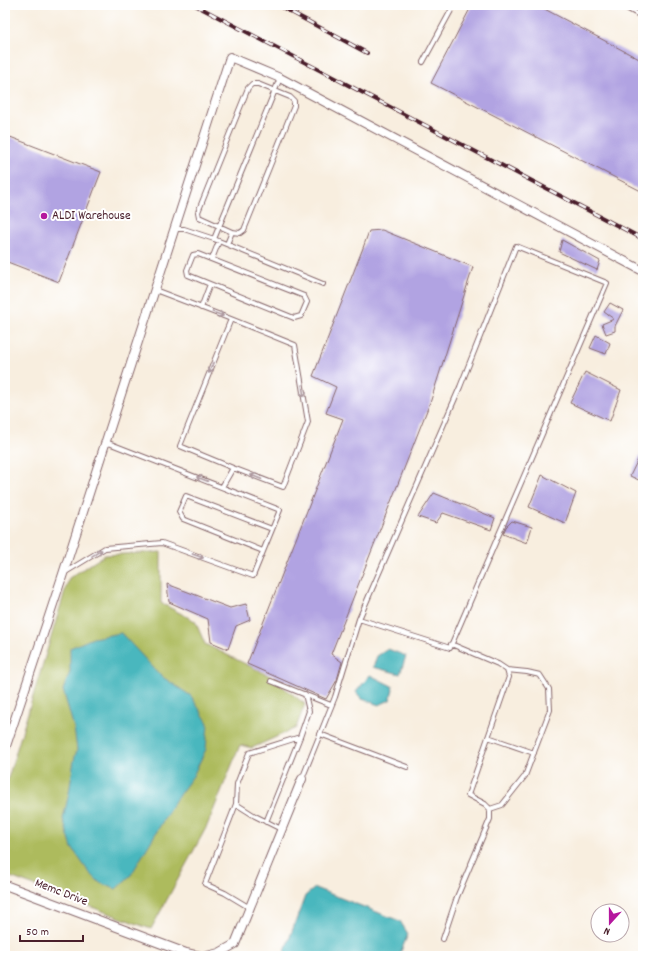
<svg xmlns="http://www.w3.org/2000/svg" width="648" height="961" font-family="Dekko,sans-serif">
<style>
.green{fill:#adbb5d;stroke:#7c6d44}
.water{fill:#48b7be;stroke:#496b74}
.building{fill:#b1a3e2}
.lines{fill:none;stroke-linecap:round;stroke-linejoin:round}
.service-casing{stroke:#87676a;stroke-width:6}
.minor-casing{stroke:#87676a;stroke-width:10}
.service{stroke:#fff;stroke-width:4}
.minor{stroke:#fff;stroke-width:8}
.rail-casing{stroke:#4a1f2b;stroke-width:4}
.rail{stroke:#fff;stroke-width:2.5;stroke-dasharray:8;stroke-linecap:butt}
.oneway{stroke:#ae9aa0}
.poi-dot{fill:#b5179e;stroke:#fff;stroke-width:1.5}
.labels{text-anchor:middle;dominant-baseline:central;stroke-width:4;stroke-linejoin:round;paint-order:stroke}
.poi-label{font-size:13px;fill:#4a1f2b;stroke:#fff;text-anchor:start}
.street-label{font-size:13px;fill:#4a1f2b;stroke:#fff}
</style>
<rect width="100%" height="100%" fill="#fff"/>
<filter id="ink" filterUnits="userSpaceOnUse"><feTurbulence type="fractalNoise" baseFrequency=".025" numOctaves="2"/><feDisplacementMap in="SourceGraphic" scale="8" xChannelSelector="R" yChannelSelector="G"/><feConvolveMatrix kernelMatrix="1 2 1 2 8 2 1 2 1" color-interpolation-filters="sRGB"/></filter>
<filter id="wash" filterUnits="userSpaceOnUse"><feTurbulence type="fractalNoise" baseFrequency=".012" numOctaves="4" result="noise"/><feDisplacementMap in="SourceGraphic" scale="16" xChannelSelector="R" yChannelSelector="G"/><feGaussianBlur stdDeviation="0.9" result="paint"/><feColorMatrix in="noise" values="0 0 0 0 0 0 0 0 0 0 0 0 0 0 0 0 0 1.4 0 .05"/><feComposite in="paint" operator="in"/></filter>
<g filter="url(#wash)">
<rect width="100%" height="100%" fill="#f8eedf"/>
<path class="green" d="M161 552V603L195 621 205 644 268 675 305 704 296 728 252 748 240 745 207 826 151 929 5 875V788L69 578 105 555Z"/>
<path class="water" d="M121 633 161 676 191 696 208 723 206 749 193 776 176 799 131 875 116 889 100 883 88 871 72 848 63 819 69 793 74 760 77 750 74 728 63 690 70 672V648L93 638Z
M388 649 406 656 400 674 373 667 377 656Z
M370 675 392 686 393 689 390 700 379 705 362 699 356 692Z
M315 888 400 921 408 934 399 956H283L305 896Z"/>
<g id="blocks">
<path class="building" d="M472 5H537L643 61V192L431 83Z
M5 135 101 172 59 282 5 261Z
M382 230 473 267 431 400 331 654 342 662 337 680 326 699 247 664 343 419 326 413 336 387 313 376 363 248 369 231Z
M562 240 600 261 597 270 559 252Z
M610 303 623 310 615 326V331L606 334 602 324 614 319 604 312Z
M596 335 610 343 606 354 590 348Z
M585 372 621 390 610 421 570 403Z
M643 449V482L630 476Z
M542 475 576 493 565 523 529 507Z
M434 493 495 518 491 530 443 513 436 523 418 517Z
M512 521 532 527 527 543 503 534 506 527Z
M167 584 230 608 246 604 250 620 236 626 228 649 211 642 208 619 169 602Z"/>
</g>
</g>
<g filter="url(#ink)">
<use href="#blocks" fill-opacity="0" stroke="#87676a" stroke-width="1"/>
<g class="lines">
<g class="service-casing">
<path id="service" d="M621 5 643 17
M423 62 454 5
M175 229H184L214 239 323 284
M214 239 280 78
M227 244 232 232 240 233 244 230 294 106V101L290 97 258 84H252L248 88 198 212 199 217 232 232
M212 259 219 241
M155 290 231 319 295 345 308 422 283 487 233 468 222 487
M201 308 210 284 294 318 301 316 307 302 304 296 198 254 193 255 187 270 188 275 210 284
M231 319 180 446 233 468
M263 551 183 519 179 512 186 496 272 529
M64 573 105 548 162 543 253 576 280 510 106 442
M271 681 331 705
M320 734 407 767
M300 737 309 711 305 694
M488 737 534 753
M302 779 335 697 359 619 460 387 516 246 607 283 450 648 359 619
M236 804 237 784 249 753 300 737 266 822
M490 809 502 805 525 776 550 710 549 689 540 675 527 672 507 670
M250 908 225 893 205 884 236 804 255 816 281 829
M443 939 457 897 490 819V809L485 804 468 795 509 677 507 670 498 664 451 644"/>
</g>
<g class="minor-casing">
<path id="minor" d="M5 749 63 574 230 57 280 78 643 271
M5 885 186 953 200 956
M207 956 219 953 235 944 302 779"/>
</g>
<use href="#service" class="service"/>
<use href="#minor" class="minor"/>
<g class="rail-casing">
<path id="rail" d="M195 5 643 239
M278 5 367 53"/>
</g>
<use href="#rail" class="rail"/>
</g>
<defs><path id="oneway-shaft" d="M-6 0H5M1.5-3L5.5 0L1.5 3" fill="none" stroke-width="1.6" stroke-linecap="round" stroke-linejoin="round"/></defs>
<g class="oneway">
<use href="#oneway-shaft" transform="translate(218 314) rotate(20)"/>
<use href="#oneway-shaft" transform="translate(211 368) rotate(112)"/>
<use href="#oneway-shaft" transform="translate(303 391) rotate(80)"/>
<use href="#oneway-shaft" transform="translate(256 477) rotate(-159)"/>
<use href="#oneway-shaft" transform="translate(202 479) rotate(-159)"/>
<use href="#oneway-shaft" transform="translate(97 553) rotate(-31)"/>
<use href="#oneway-shaft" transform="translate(198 556) rotate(20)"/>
</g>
</g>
<circle class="poi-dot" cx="44" cy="216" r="4"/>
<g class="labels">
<g class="poi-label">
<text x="52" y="216">ALDI Warehouse</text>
</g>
<g class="street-label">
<text transform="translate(61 893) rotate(21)">Memc Drive</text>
</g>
</g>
<rect width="648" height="961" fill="none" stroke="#fff" stroke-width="20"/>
<g transform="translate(610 923) rotate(201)"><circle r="19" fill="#ffffff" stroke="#b7a5aa"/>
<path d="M0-3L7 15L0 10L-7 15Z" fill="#b5179e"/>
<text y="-6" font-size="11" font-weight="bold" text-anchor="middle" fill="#4a1f2b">N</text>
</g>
<path d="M20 935v6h63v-6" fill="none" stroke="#4a1f2b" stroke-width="2"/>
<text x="26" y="935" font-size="12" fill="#4a1f2b" stroke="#ffffff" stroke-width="3" paint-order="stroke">50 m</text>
</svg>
